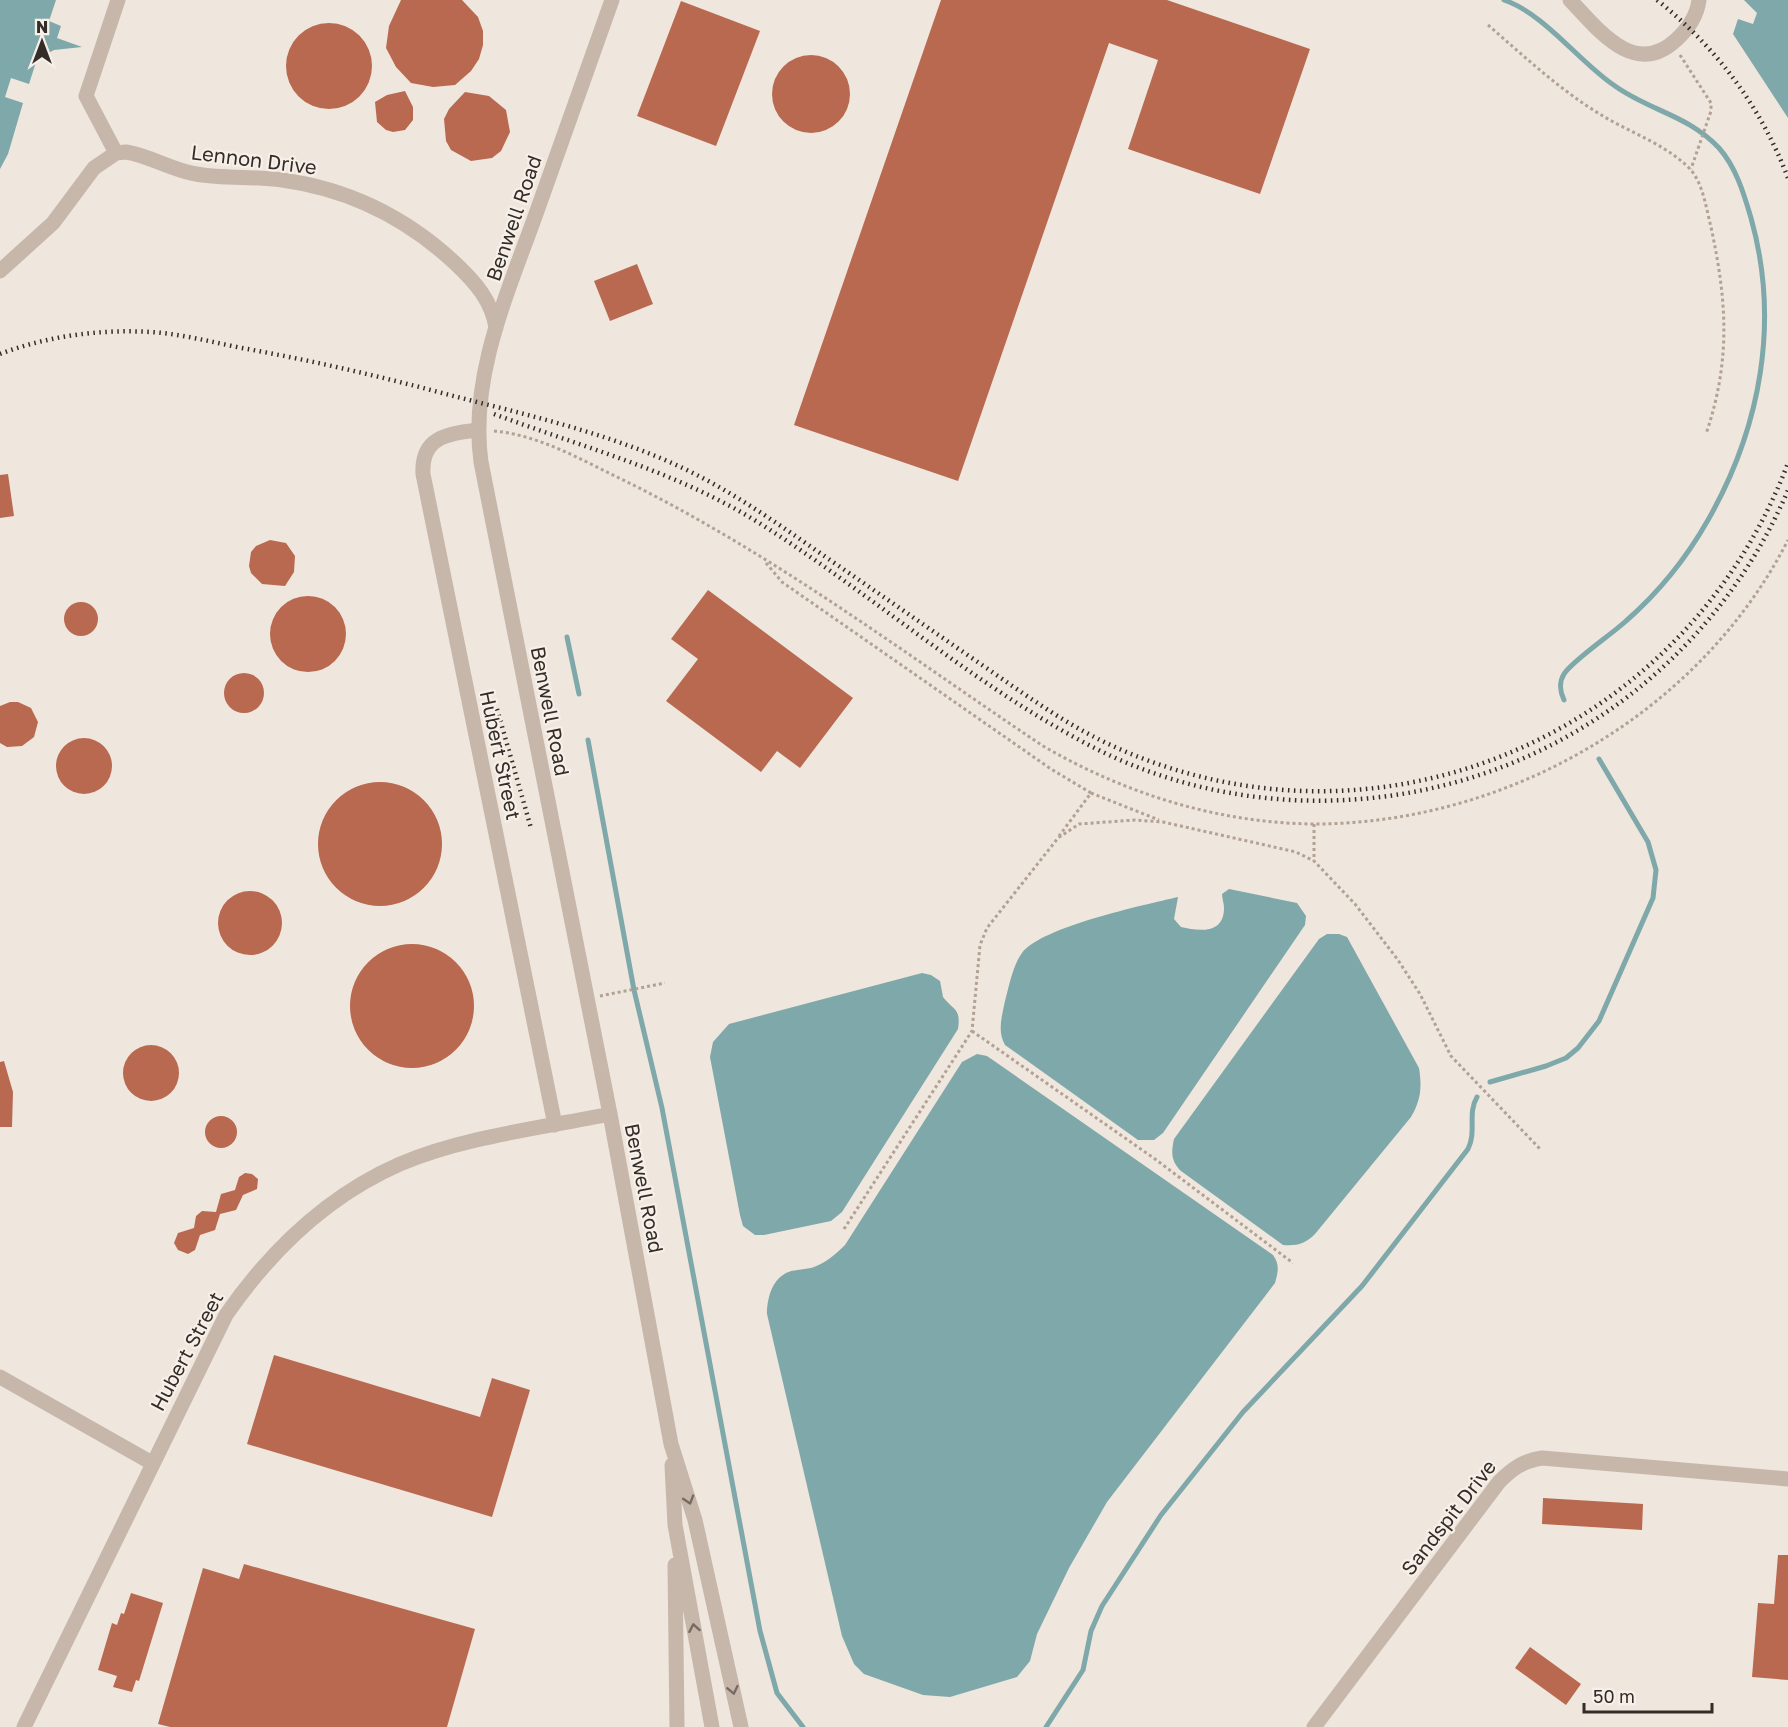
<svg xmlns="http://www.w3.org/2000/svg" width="1788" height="1727" font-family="'Golos Text',sans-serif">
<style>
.water{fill:#7ea8a9}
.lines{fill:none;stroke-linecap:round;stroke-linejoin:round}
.stream{stroke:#7ea8a9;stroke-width:5}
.building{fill:#b96950}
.path{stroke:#b2a194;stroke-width:3;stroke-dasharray:3 3;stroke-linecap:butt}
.minor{stroke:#c6b7aa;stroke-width:15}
.rail{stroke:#342c29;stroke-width:4.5;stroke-dasharray:1.5 4.5;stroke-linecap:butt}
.oneway{stroke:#766b63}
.labels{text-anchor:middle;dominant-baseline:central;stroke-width:4.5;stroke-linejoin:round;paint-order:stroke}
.street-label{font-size:20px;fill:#342c29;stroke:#f7f0e8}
</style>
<rect width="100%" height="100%" fill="#efe6dd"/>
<path class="water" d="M0 0H56L49 21 61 26 57 38 82 47 54 50 37 59 29 84 11 78 5 97 23 103 8 154 0 169Z
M1744 0H1788V118L1733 34 1738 19 1753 24 1757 13Z
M1229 889 1297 903 1306 916 1305 925 1163 1133 1154 1140H1138L1005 1045C997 1031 1002 1016 1005 1001 1009 986 1013 965 1022 953 1041 927 1144 905 1178 897L1174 919 1181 927C1198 931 1224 935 1224 908 1224 903 1222 899 1222 894Z
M1327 934H1339L1347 937 1419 1068C1422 1087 1421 1100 1411 1117L1315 1234C1305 1244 1297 1246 1283 1245L1181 1171C1171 1161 1171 1153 1174 1139L1319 939Z
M922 973 931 975 940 981 943 997C954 1011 961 1008 958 1029L842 1212 831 1221 764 1235H755L743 1226 740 1215 710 1057 713 1042 729 1024Z
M977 1054 987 1056 1273 1255C1280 1265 1278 1272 1275 1283L1107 1502 1069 1568 1037 1634 1030 1661 1017 1677 950 1697 923 1695 864 1674 854 1664 842 1636 767 1314C767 1300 771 1281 786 1273 794 1269 805 1270 814 1267 827 1262 836 1254 845 1245L962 1062Z"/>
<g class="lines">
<path class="stream" d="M1504 0C1545 14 1579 62 1615 86 1650 111 1688 115 1719 148 1736 167 1744 194 1751 218 1780 321 1761 427 1708 520 1687 557 1658 593 1626 621 1612 634 1572 661 1564 674 1559 682 1560 692 1564 700
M567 637 579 694
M588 740 634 990 662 1108 760 1631 777 1693 803 1727
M1490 1082 1546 1066 1566 1058 1578 1048 1599 1021 1653 898 1656 870 1648 842 1599 759
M1046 1727 1083 1670 1091 1631 1102 1606 1161 1515 1243 1412 1362 1286 1468 1149C1477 1131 1467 1114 1477 1097"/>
</g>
<path class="building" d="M401 0H462L478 17 483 31V45L479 59 471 71 455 85 433 87 411 83 396 67 386 48 389 26Z
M941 0H1167L1310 49 1260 194 1128 149 1158 60 1109 43 958 481 794 425Z
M681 1 760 31 716 146 637 116Z
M286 66a43 43 0 1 1 86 0a43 43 0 1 1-86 0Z
M772 94a39 39 0 1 1 78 0a39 39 0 1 1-78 0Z
M405 91 413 107V120L405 130 393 132 386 130 377 122 375 102 387 95Z
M465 92 489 96 506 110 510 132 501 151 492 158 471 161 451 150 446 141 444 119 449 109Z
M637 264 653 304 610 321 594 281Z
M8 474 14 516 0 518V475Z
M270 540 286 543 295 556 294 572 285 586 262 584 251 573 249 566 251 552 256 546Z
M708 590 853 698 800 768 777 751 761 772 666 701 698 659 671 639Z
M270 634a38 38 0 1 1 76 0a38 38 0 1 1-76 0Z
M64 619a17 17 0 1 1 34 0a17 17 0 1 1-34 0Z
M224 693a20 20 0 1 1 40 0a20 20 0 1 1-40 0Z
M10 702H18L31 708 38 722 34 737 22 746 7 747 0 743V706Z
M56 766a28 28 0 1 1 56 0a28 28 0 1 1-56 0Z
M318 844a62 62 0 1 1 124 0a62 62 0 1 1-124 0Z
M218 923a32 32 0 1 1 64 0a32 32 0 1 1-64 0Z
M350 1006a62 62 0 1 1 124 0a62 62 0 1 1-124 0Z
M123 1073a28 28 0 1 1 56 0a28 28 0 1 1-56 0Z
M4 1061 13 1092 12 1127H0V1062Z
M205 1132a16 16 0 1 1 32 0a16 16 0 1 1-32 0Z
M245 1173 252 1174 258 1179 257 1189 243 1195 236 1210 220 1214 215 1230 200 1235 195 1250 188 1254 178 1250 174 1243 178 1233 194 1228 196 1216 202 1211 216 1212 221 1194 235 1190 239 1177Z
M274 1355 480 1417 492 1378 530 1390 492 1517 247 1444Z
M1543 1498 1643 1504 1642 1530 1542 1524Z
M1778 1555H1788V1680L1752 1677 1758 1603 1774 1604Z
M244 1564 475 1629 447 1727H170L158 1724 203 1568 239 1579Z
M131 1593 163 1603 139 1681 136 1680 132 1692 113 1687 117 1676 98 1670 112 1623 117 1625 121 1613 124 1614Z
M1530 1647 1581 1684 1566 1705 1515 1668Z"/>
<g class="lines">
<path class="path" d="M1488 25C1525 57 1561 91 1603 116 1631 133 1665 144 1689 168 1703 182 1706 208 1711 227 1727 302 1731 360 1706 434
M1680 55 1711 103V111L1691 169
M494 431C538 435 578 458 617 477 768 550 904 653 1043 746 1126 794 1218 823 1314 824 1507 824 1700 713 1788 540
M766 563 782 582 1051 769 1091 793 1059 836
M1091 793 1159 820
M1314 824V861
M600 996 665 983
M972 1031 1155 1159 1293 1263
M844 1229 972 1031 980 945 987 928 1058 838 1079 824 1135 820 1163 822 1296 852 1314 861 1355 904 1398 960 1420 994 1451 1056 1541 1150"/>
<path class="minor" d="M612 0C587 70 562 141 537 211 509 290 469 376 481 462L610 1114 671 1444 695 1520 741 1727
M1570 0C1597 28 1634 79 1676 40 1688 29 1697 16 1699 0
M116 153 86 96 118 0
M0 271 53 223 94 168 116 153 126 152C151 156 171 170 196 174 224 179 253 176 282 180 349 189 407 218 456 264 475 282 492 301 496 328
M477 430C447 434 421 437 423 474L555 1125
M0 1377 152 1463
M672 1465 675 1525 712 1727
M675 1565 677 1727
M24 1727 226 1315C271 1250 327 1196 400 1164 463 1137 542 1128 610 1114
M1314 1727 1499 1482C1513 1468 1523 1461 1542 1458L1788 1479"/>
<path class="rail" d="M1657 0C1717 48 1761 107 1788 178
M0 354C48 336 99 329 151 332 182 334 211 342 242 348 309 360 375 375 442 393 526 415 616 434 695 474 744 499 788 531 833 562 884 597 934 632 985 667 1027 696 1068 726 1115 747 1382 867 1686 733 1788 463
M494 414C582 447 675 471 756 521 868 591 968 681 1085 743 1234 823 1421 819 1568 736 1666 681 1744 594 1788 490
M497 709 531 828"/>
</g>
<defs><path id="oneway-chevron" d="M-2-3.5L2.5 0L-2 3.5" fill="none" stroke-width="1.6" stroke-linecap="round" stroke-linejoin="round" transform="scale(1.5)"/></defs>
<g class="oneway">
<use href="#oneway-chevron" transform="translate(689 1500) rotate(73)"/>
<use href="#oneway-chevron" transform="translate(694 1628) rotate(-100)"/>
<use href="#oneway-chevron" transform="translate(733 1690) rotate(78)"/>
</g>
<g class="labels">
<g class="street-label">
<text transform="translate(254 159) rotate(7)">Lennon Drive</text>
<text transform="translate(513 218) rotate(-71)">Benwell Road</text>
<text transform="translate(551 711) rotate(79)">Benwell Road</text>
<text transform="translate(501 755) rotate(78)">Hubert Street</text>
<text transform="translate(645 1188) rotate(79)">Benwell Road</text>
<text transform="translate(186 1351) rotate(-62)">Hubert Street</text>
<text transform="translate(1448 1517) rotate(-52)">Sandspit Drive</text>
</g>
</g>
<g transform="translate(42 42)" stroke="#f7f0e8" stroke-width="4.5" paint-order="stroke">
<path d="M0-4.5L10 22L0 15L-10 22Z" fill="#342c29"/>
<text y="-9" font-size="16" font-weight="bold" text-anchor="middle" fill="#342c29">N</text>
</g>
<path d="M1584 1703v9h128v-9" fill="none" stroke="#342c29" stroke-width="3"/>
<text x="1593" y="1703" font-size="18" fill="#342c29" stroke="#f7f0e8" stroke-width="4.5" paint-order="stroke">50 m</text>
</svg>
